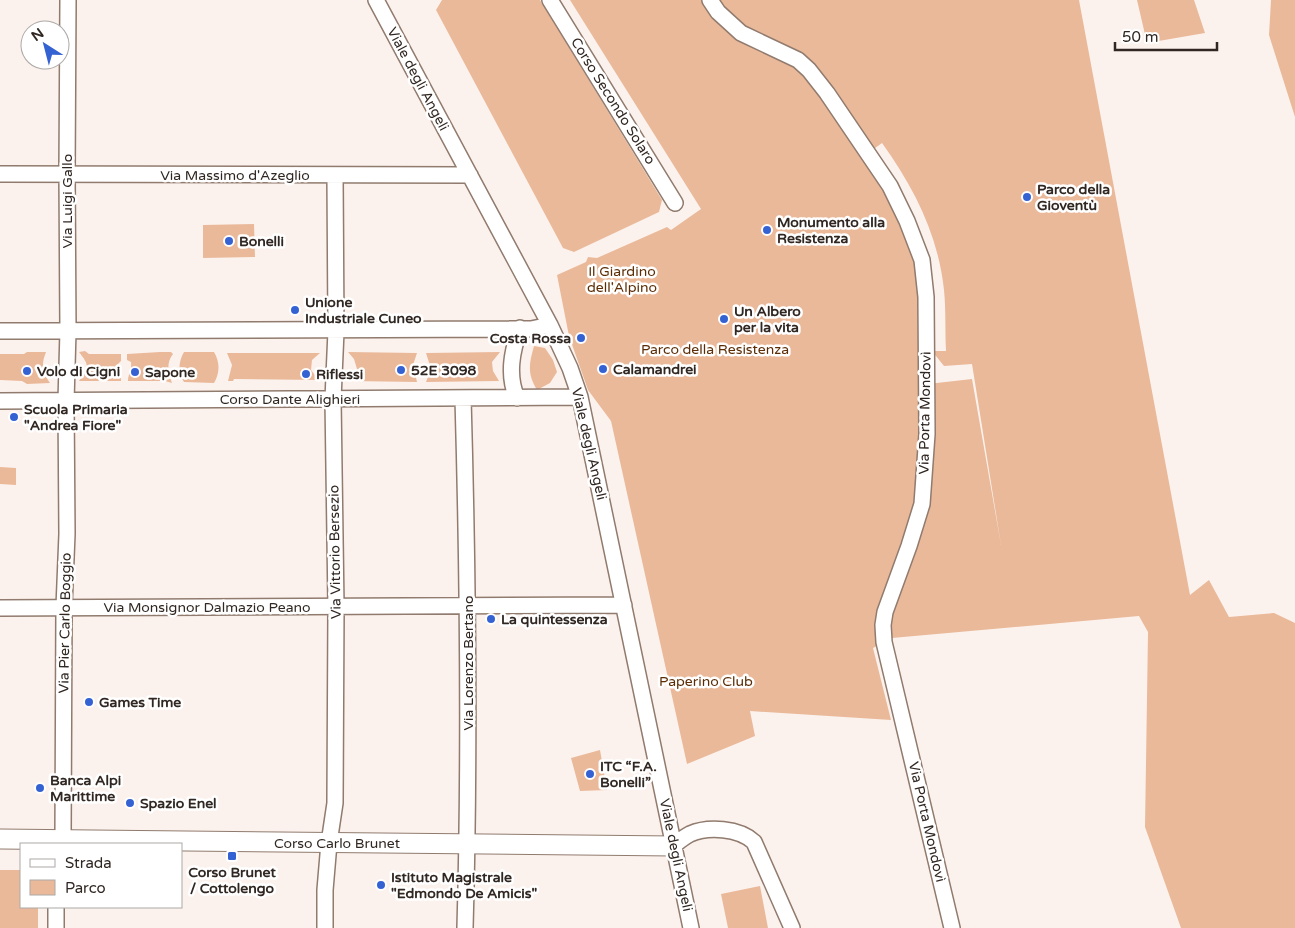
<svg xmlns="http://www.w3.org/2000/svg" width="1295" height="928" font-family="'Varela Round',sans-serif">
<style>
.green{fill:#eab99a;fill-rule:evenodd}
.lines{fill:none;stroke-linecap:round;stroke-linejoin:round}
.minor-casing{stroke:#907b6e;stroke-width:18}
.tertiary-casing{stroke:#907b6e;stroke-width:21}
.minor{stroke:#fff;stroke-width:15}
.tertiary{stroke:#fff;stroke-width:19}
.poi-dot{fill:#3462d2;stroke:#fff;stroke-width:2}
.labels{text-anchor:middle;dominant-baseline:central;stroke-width:5;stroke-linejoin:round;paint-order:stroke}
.street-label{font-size:14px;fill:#302722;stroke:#fff}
.poi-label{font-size:14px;font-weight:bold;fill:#302722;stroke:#fff;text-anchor:start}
.park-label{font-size:14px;fill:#5c2d05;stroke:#fff}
</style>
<rect width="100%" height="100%" fill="#fcf2ed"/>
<path class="green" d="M442 0H540L662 200 659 212 574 252 563 248 436 10Z
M570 0H1079L1190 595 1209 580 1229 617 1274 613 1295 623V928H1181L1145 827 1148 632 1139 616 892 638 873 648 891 720 750 711 755 736 687 764 611 421 588 390 569 336 557 275 586 262 588 257 597 258 667 227 671 230 701 209ZM882 143C914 188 938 234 944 290 946 310 945 331 946 351H932L944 366 972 364 1001 545 972 379 919 385 918 298 914 259 884 190 863 157Z
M1137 0H1194L1205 33 1147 43Z
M1271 0H1295V117L1269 35Z
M254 224 255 257 203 258V225Z
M534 346 545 348 553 360 557 372 550 383 537 390C527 373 529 364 534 346Z
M85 351 89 354H121V361L117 365V371L121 375V381H79C89 368 90 366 79 352Z
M27 352H46C41 365 42 371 50 383L27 384 22 381 0 380V354H24Z
M160 352H171L173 354C166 363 168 373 172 383L165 381H128C128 374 132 370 131 362L127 360V354Z
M184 352H214C220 362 220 373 214 383L184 382C178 373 178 362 184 352Z
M348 352 417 353 413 365 417 382 351 381 357 369 354 359Z
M500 352 492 362 493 371 499 381 426 382 431 369 426 353Z
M227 353H320L312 360 311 370 319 380 234 379 233 381H228L232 365Z
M0 467 16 468V485L0 484Z
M600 750 607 790 580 791 571 758Z
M0 870H21V907H38V928H0Z
M760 886 768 928H728L721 894Z"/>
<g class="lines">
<g class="minor-casing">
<path id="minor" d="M376 0 550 325 570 368 580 397 691 928
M550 0 675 203
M710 0 718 12 741 33 798 60 809 70 827 93 890 186 907 221 922 260 926 297 927 434 922 504 909 546 885 612 883 625 884 642 952 928
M0 174 470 175
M0 331 531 329 550 325
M463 398C468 575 470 751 465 928
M517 398C507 375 512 351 520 328
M0 401 580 397
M0 608 624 605
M61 844 63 839 64 607 67 534 66 401 68 331 67 174 68 0
M673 846C678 842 684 837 690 834 708 826 739 828 754 842L792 928
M56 928V907
M325 928V890L329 843 335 803 336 607 333 399 336 331 335 176"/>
</g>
<g class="tertiary-casing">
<path id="tertiary" d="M0 839 673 846"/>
</g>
<use href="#minor" class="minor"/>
<use href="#tertiary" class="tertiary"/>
</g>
<g class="poi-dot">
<circle cx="1027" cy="197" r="5"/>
<circle cx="767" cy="230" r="5"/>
<circle cx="229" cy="241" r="5"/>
<circle cx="295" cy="310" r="5"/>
<circle cx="724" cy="319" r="5"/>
<circle cx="581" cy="338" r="5"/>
<circle cx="603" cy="369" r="5"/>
<circle cx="401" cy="370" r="5"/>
<circle cx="27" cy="371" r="5"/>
<circle cx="135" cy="372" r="5"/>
<circle cx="306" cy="374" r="5"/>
<circle cx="14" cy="417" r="5"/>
<circle cx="491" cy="619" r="5"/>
<circle cx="89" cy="702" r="5"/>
<circle cx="590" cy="774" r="5"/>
<circle cx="40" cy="788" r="5"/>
<circle cx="130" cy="803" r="5"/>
<rect x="227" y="851" width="10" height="10" rx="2.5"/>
<circle cx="381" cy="885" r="5"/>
</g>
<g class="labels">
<g class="street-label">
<text transform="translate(418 79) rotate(62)">Viale degli Angeli</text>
<text transform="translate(613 101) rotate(58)">Corso Secondo Solaro</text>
<text x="235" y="175">Via Massimo d'Azeglio</text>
<text transform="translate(67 201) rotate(-90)">Via Luigi Gallo</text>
<text x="290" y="399">Corso Dante Alighieri</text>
<text transform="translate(925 413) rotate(-89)">Via Porta Mondovì</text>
<text transform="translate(589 444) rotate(77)">Viale degli Angeli</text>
<text transform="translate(335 552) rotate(-91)">Via Vittorio Bersezio</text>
<text x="207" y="607">Via Monsignor Dalmazio Peano</text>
<text transform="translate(65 623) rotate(-89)">Via Pier Carlo Boggio</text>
<text transform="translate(468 663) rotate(-90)">Via Lorenzo Bertano</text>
<text transform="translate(927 822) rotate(77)">Via Porta Mondovì</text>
<text x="337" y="843">Corso Carlo Brunet</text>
<text transform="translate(676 855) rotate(78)">Viale degli Angeli</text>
</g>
<g class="poi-label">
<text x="1037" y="189">Parco della<tspan x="1037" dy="16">Gioventù</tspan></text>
<text x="777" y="222">Monumento alla<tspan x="777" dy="16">Resistenza</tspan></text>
<text x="239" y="241">Bonelli</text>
<text x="305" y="302">Unione<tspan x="305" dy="16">Industriale Cuneo</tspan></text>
<text x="734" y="311">Un Albero<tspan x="734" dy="16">per la vita</tspan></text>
<text x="571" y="338" text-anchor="end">Costa Rossa</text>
<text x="613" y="369">Calamandrei</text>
<text x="411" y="370">52E 3098</text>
<text x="37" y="371">Volo di Cigni</text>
<text x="145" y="372">Sapone</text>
<text x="316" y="374">Riflessi</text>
<text x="24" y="409">Scuola Primaria<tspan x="24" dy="16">"Andrea Fiore"</tspan></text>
<text x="501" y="619">La quintessenza</text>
<text x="99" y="702">Games Time</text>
<text x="600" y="766">ITC “F.A.<tspan x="600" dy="16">Bonelli”</tspan></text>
<text x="50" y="780">Banca Alpi<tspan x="50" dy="16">Marittime</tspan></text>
<text x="140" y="803">Spazio Enel</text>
<text x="232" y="872" text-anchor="middle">Corso Brunet<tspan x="232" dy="16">/ Cottolengo</tspan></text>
<text x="391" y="877">Istituto Magistrale<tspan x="391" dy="16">"Edmondo De Amicis"</tspan></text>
</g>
<g class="park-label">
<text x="622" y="271">Il Giardino<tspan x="622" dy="16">dell'Alpino</tspan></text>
<text x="715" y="349">Parco della Resistenza</text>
<text x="706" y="681">Paperino Club</text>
</g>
</g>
<rect x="20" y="843" width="162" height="65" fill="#ffffff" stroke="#aca9a7"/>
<rect x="30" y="859" width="25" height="8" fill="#ffffff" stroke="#aca9a7"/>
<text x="65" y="868" font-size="15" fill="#302722">Strada</text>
<rect x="30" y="880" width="25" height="15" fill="#eab99a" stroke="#aca9a7"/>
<text x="65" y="893" font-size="15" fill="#302722">Parco</text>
<g transform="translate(45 45) rotate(324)"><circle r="24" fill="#ffffff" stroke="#aca9a7"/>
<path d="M0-4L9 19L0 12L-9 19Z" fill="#3462d2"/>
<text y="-8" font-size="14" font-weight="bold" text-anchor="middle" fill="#302722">N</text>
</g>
<path d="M1115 42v8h102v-8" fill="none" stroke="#302722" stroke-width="2.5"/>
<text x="1122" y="42" font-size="15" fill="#302722" stroke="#ffffff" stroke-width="4" paint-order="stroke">50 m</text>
</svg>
